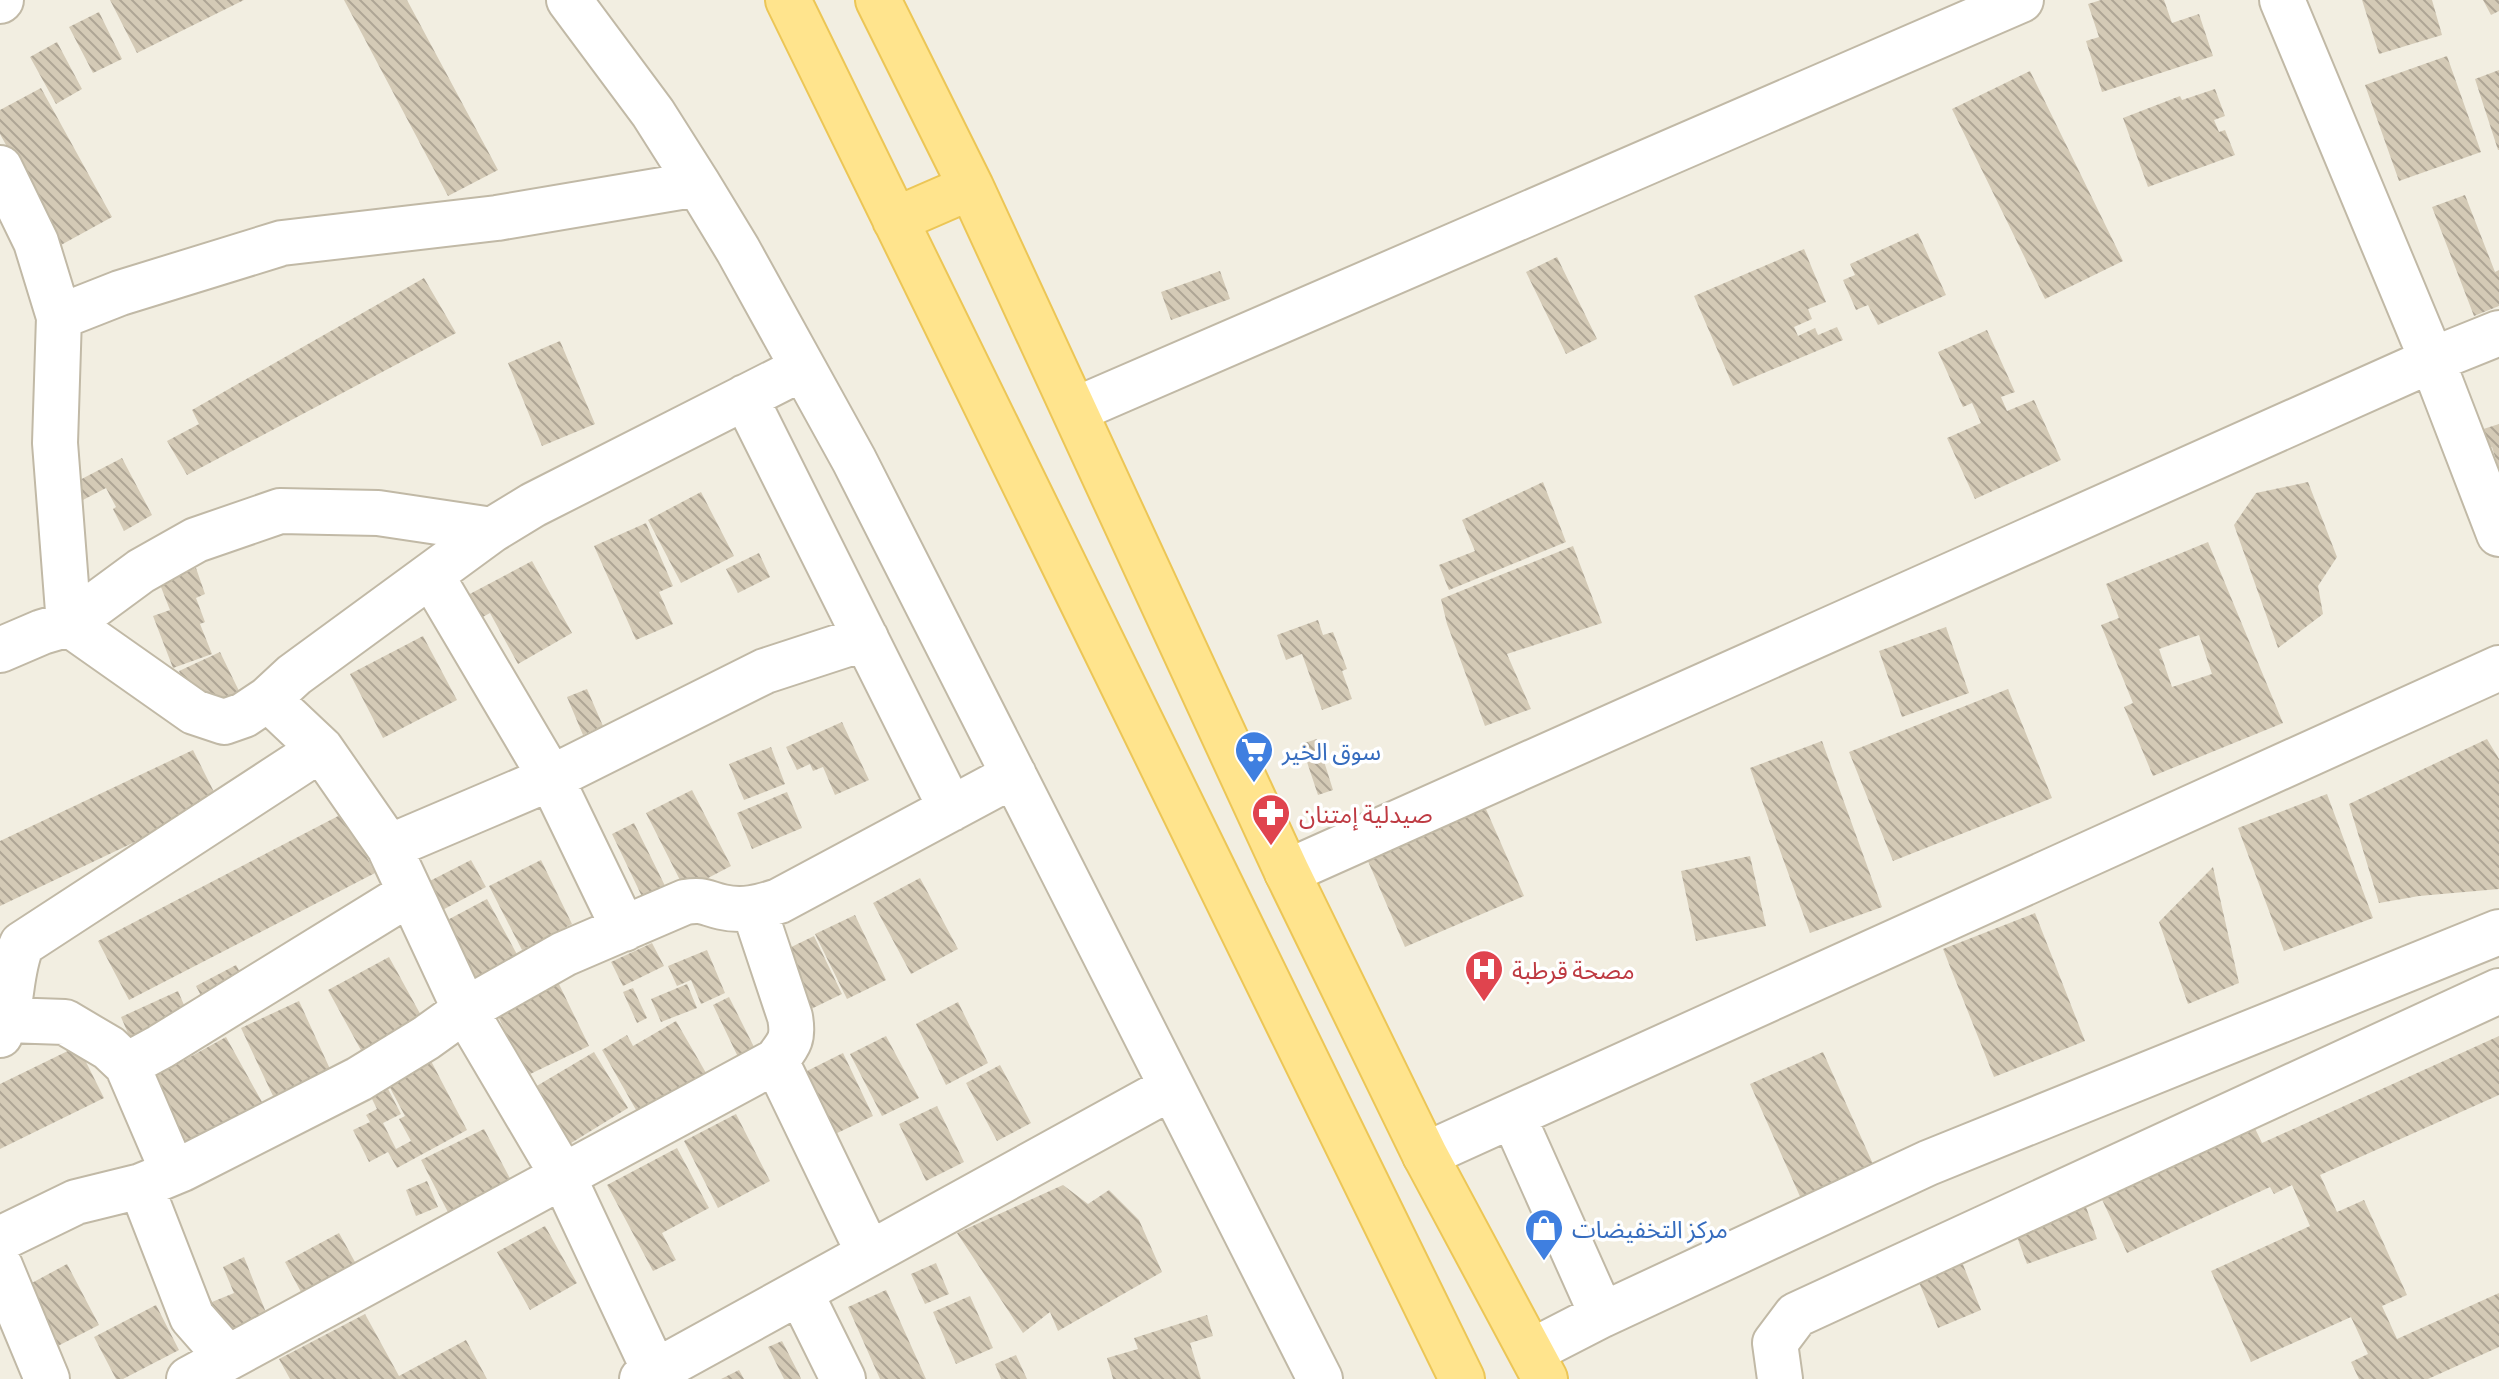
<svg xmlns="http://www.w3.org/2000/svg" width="2499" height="1379" font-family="Commissioner,'Noto Sans Arabic',sans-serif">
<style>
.building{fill:url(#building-back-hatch);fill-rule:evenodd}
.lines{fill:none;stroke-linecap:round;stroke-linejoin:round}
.minor-casing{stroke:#c1b9a6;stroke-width:48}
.major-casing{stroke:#ecc656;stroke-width:48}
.minor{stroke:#fff;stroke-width:44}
.major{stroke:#ffe48d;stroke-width:44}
.labels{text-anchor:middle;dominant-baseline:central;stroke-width:7;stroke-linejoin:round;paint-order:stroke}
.shop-label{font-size:24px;fill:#366cbe;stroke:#fff;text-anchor:start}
.health-label{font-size:24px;fill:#be3a42;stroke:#fff;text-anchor:start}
</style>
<defs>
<pattern id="building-back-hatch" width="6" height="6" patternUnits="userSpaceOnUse" patternTransform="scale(2)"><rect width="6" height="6" fill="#d4cab6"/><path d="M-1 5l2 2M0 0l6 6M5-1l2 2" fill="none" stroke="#aea595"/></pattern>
</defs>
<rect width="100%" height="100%" fill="#f2eee1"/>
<path class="building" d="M110 0H244L137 53Z
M344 0H407L498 170 448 196Z
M2101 0H2164L2172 23 2199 14 2213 56 2102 92 2086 41 2099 37 2088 4Z
M2362 0H2432L2442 35 2379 54Z
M2483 0H2499V11L2491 15Z
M99 12 122 59 93 73 69 27Z
M57 42 82 89 56 104 30 57Z
M2447 56 2481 152 2399 181 2365 85Z
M2499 70V150H2498L2475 79Z
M2030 71 2123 261 2045 299 1952 109Z
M41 88 112 217 61 245 0 134V110Z
M2215 89 2225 116 2214 120 2219 132 2225 130 2235 155 2148 187 2123 118 2180 96 2182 100Z
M2465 195 2495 272 2499 270V306L2474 316 2432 207Z
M1918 233 1946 295 1878 325 1868 305 1856 310 1843 280 1855 275 1850 264Z
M1804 249 1826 302 1808 309 1812 319 1794 327 1798 336 1815 328 1818 335 1837 327 1843 340 1733 386 1694 296Z
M1557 257 1597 339 1566 354 1526 272Z
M1220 271 1230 299 1171 320 1161 292Z
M424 278 456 333 187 475 167 441 199 424 192 410Z
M1987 330 2015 392 2001 397 2007 411 2034 400 2061 460 1975 499 1947 438 1981 423 1972 403 1963 407 1938 352Z
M560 341 595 424 542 446 508 363Z
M2499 424V467H2498L2492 447 2480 450 2474 432Z
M122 458 152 515 124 531 113 509 116 507 106 488 81 501 72 484Z
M1543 482 1566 542 1449 590 1439 565 1475 551 1462 520Z
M2308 482 2337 557 2318 586 2323 614 2278 648 2234 525 2256 493Z
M701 492 734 556 681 583 648 520Z
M646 523 673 586 659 592 673 624 636 640 594 546Z
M2208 542 2283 723 2153 776 2124 707 2133 703 2101 625 2119 618 2106 584ZM2199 635 2212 674 2172 687 2159 649Z
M1573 546 1602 623 1507 654 1531 709 1485 726 1447 624 1441 599Z
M759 553 770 577 738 593 726 569Z
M532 561 572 633 518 664 490 613 479 619 466 596Z
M196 568 205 594 196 598 205 622 200 624 212 654 173 668 153 616 170 610 159 582Z
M1318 620 1323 635 1333 632 1347 669 1342 671 1352 699 1322 710 1302 654 1286 660 1277 635Z
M1946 627 1969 693 1902 717 1879 651Z
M423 636 457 700 383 738 350 674Z
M220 652 239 691 198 711 179 671Z
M587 689 603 726 583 735 567 697Z
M2008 689 2052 798 1893 861 1849 752Z
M842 722 869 780 835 795 823 767 813 771 810 764 797 770 786 747Z
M1317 739 1333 790 1318 795 1301 744Z
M2487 739 2499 759V889L2419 896 2379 903 2349 804Z
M1822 741 1882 907 1810 933 1750 768Z
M771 747 785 784 744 800 729 764Z
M193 750 219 802 0 906V841Z
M692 790 731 866 685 890 646 813Z
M787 792 802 828 752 849 737 813Z
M2327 794 2373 918 2284 951 2238 828Z
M1482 800 1524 896 1405 947 1364 852Z
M344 813 375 873 129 1000 98 941Z
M634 823 670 896 647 907 612 834Z
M1750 856 1766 926 1696 941 1681 871Z
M471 860 486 887 433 915 418 887Z
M541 860 572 924 522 950 489 886Z
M2213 867 2239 983 2188 1004 2159 922Z
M920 878 958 949 911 974 873 903Z
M487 899 520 960 471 987 438 925Z
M2035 913 2085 1041 1994 1077 1943 949Z
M855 915 886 980 847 999 815 934Z
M814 936 842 994 809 1010 781 952Z
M652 943 664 966 623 986 611 962Z
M707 950 725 993 701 1004 691 980 677 986 668 966Z
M389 957 423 1019 362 1052 328 990Z
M236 965 247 985 207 1007 196 986Z
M557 980 589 1046 526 1076 495 1010Z
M687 984 697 1008 661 1022 651 999Z
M633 988 647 1018 637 1023 623 992Z
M178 991 187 1012 130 1038 121 1017Z
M729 997 757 1053 740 1061 713 1005Z
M299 1001 330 1069 273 1096 241 1028Z
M958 1002 988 1063 946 1085 916 1024Z
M676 1021 713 1085 644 1124 602 1050 627 1035 633 1046Z
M886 1036 919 1098 882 1116 850 1054Z
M2499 1036V1095L2320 1175 2337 1212 2364 1200 2407 1295 2382 1306 2397 1339 2499 1293V1347L2428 1379H2359L2351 1362 2368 1354 2351 1317 2251 1362 2211 1271 2310 1226 2292 1185 2274 1194 2270 1187 2127 1253 2098 1191 2251 1120 2262 1143Z
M226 1037 262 1102 177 1149 141 1084Z
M78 1046 104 1098 0 1149V1084Z
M594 1052 628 1108 568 1145 535 1087Z
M1823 1052 1873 1164 1837 1180 1843 1194 1806 1210 1750 1084Z
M843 1053 873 1116 831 1136 801 1074Z
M431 1061 467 1130 397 1168 388 1152 369 1162 353 1130 370 1122 366 1115 377 1109 369 1093 386 1085 401 1114 383 1123 396 1149 411 1141 399 1119 405 1116 388 1084Z
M1000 1065 1031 1123 997 1141 966 1083Z
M937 1106 964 1162 926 1181 899 1124Z
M736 1114 770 1181 718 1208 684 1141Z
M484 1129 515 1188 452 1220 421 1160Z
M677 1148 709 1208 662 1233 676 1260 653 1271 607 1185Z
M427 1181 438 1207 416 1216 406 1190Z
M1063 1185 1088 1204 1109 1190 1139 1220 1162 1272 1058 1331 1050 1312 1023 1333 957 1233Z
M2084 1201 2097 1239 2027 1264 2013 1226Z
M545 1226 577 1283 530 1310 497 1252Z
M339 1233 355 1262 301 1292 285 1262Z
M244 1257 267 1315 212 1338 187 1281 200 1276 212 1302 234 1293 223 1267Z
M1962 1262 1981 1310 1938 1328 1918 1280Z
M936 1263 949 1294 925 1304 911 1274Z
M67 1264 99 1325 48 1351 17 1291Z
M886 1290 926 1379H880L848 1307Z
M970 1296 993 1348 956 1364 933 1312Z
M156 1305 179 1350 123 1379H116L94 1337Z
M365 1314 399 1376 466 1340 487 1379H290L279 1359Z
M1207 1315 1213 1336 1190 1343 1201 1379H1113L1107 1358 1138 1349 1134 1338Z
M782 1341 799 1374 801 1379H784L768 1347Z
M1016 1355 1027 1379H1001L995 1364Z
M739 1370 744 1379H721Z"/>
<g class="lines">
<g class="minor-casing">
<path id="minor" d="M569 0 653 113 698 184 738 250 854 460 1320 1379
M2282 0 2432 360 2499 534
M0 1 1 0
M0 168 36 242 59 317 55 443 69 624
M59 317 120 293 282 243 497 218 698 184
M745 397 951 809
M1075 410 2021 0
M431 575 551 778 624 929
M69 624 141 571 196 540 280 511 378 513 492 530
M0 650 42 632 69 624 194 712 224 722 244 715 268 699 294 675 492 530 533 505 803 368
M268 699 321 749 389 847 551 778 765 671 866 638
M1287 872 2432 360 2499 333
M7 1020 65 1022 109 1048 127 1065 173 1172
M0 1035C14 1006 9 973 22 944L321 749
M776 1061 869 1254
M127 1065 160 1047 410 893
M1513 1116 1602 1315
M1425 1155 2499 668
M141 1186 192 1317 227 1357
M0 1239 76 1202 141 1186 182 1169 359 1079 426 1038 465 1010 564 954 685 902C704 899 705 903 722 907 743 912 760 907 779 901L1014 775
M0 1266 47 1379
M800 1292 843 1379
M1532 1351 1602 1315 1928 1163 2499 932
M655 1372 563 1176 776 1061C789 1044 794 1039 790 1017L754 909
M189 1379 563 1176 465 1010 389 847
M642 1379 1172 1087
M1780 1379 1775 1343 1796 1315 2499 991"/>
</g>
<g class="major-casing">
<path id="major" d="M788 0 1462 1379
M878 0 971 187 1287 872 1425 1155 1545 1379
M895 220 971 187"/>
</g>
<use href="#minor" class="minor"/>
<use href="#major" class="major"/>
</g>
<defs>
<g id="supermarket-pin" transform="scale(2)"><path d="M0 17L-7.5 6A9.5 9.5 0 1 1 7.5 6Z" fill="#3f7fe0" stroke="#fff"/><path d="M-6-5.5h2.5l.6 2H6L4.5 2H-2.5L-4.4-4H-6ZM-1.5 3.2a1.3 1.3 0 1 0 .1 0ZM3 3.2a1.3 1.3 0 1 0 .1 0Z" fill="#fff"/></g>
<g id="pharmacy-pin" transform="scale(2)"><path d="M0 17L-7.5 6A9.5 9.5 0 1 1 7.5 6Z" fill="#e0444e" stroke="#fff"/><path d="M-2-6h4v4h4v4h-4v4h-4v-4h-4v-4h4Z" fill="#fff"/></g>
<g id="hospital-pin" transform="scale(2)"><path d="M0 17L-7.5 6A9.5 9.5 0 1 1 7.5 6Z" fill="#e0444e" stroke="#fff"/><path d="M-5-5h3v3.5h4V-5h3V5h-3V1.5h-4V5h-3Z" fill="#fff"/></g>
<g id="shop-pin" transform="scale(2)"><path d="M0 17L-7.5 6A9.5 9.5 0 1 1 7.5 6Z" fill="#3f7fe0" stroke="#fff"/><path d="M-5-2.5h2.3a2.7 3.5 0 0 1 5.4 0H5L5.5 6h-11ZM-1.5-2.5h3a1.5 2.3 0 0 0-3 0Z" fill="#fff"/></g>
</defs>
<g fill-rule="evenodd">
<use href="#supermarket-pin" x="1254" y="750"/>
<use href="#pharmacy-pin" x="1271" y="813"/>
<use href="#hospital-pin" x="1484" y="969"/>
<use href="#shop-pin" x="1544" y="1228"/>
</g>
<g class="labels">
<g class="shop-label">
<text x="1282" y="750">سوق الخير</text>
<text x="1572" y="1228">مركز التخفيضات</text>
</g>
<g class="health-label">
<text x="1299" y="813">صيدلية إمتنان</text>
<text x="1512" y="969">مصحة قرطبة</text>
</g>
</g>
</svg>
